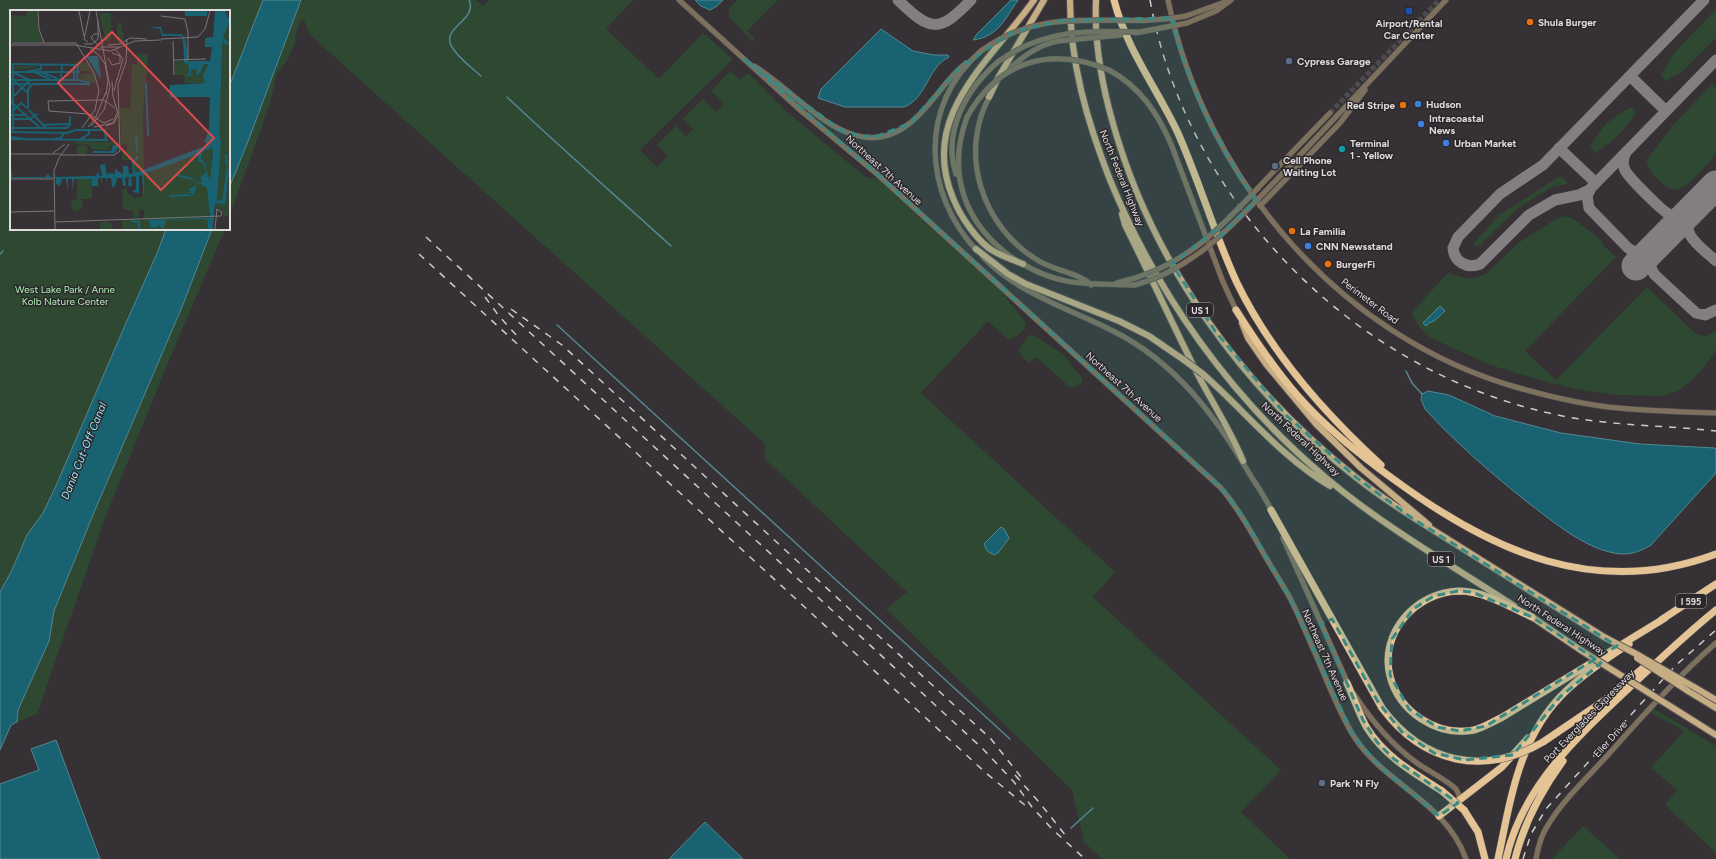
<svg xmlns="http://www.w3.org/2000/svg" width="1716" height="859" font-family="Figtree,sans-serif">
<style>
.green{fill:#2e4832}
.water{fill:#196272;stroke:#548792}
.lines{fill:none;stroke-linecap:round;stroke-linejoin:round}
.stream{stroke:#548792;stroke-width:1.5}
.taxiway{stroke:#827e81;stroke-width:11}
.runway{stroke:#827e81;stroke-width:29}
.minor-tunnel{stroke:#4e4b4e;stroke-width:5;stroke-dasharray:5 2.5;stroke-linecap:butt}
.minor-casing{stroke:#545053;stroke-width:6}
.major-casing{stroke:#545053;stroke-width:8}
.highway-casing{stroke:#545053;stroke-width:8}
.minor{stroke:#7d705d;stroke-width:5}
.major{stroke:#c6ad84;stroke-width:6}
.highway{stroke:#e4c494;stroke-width:7}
.rail{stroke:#cecbcd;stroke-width:1.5;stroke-dasharray:7 7;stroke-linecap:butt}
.minor-bridge-casing{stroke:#545053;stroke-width:6;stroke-linecap:butt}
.major-bridge-casing{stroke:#545053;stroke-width:8;stroke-linecap:butt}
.highway-bridge-casing{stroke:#545053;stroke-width:8;stroke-linecap:butt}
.minor-bridge{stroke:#7d705d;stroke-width:5}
.major-bridge{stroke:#c6ad84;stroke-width:6}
.highway-bridge{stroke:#e4c494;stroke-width:7}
.marked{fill:#398a84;fill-opacity:0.2;stroke:#398a84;stroke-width:3;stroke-dasharray:8 5;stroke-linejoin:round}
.transit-dot{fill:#1a4fb4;stroke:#2b272b;stroke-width:1.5}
.food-dot{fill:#e8710a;stroke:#2b272b;stroke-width:1.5}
.service-dot{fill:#5c6f8a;stroke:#2b272b;stroke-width:1.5}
.shop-dot{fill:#3f7fe0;stroke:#2b272b;stroke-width:1.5}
.culture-dot{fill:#0f9aa8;stroke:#2b272b;stroke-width:1.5}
.labels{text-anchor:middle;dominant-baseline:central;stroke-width:3;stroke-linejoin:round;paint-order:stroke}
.shield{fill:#2b272b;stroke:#a9a6a8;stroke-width:1}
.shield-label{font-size:9px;font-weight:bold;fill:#dfdcde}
.poi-label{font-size:10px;font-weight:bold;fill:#dfdcde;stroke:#2b272b;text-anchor:start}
.street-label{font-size:10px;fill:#dfdcde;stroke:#2b272b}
.park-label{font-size:10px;fill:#acefb6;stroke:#2b272b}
.water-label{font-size:11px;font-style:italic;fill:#97e6fa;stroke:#2b272b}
.inset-river{fill:none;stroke:#196272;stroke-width:2}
.inset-road{fill:none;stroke:#797579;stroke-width:1}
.view{fill:#d84c4c;fill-opacity:0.15;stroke:#d84c4c;stroke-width:2}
.inset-edge{fill:none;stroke:#dfdcde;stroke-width:2}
</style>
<rect width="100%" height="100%" fill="#353135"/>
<path class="green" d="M0 0H266L229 87V11H11V229H167L71 451 0 636Z
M301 0H476L483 6 489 0H633L606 29 659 79 703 33 733 59 640 150 657 167 668 156 657 145 676 126 686 136 693 129 683 119 703 99 716 112 724 104 711 91 730 71 740 80 748 73 788 113 866 177 878 179 1000 290 1026 323C1025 332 1017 336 1009 340L988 321 921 393 1115 572 1093 597 1281 770 1241 812 1290 859H1102L1084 842 1072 790 886 609 907 592 765 459V444L309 34 304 20 300 22 297 30 294 45 287 61 277 73 270 103 229 218V188L247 144Z
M737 0H778L747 31 755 39 752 41 729 17V7H731Z
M1716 9V38L1683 71 1666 81 1661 75 1674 53Z
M1712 84 1716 88V155C1706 164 1685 194 1671 189 1661 183 1646 171 1647 159L1675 123Z
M1631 107 1636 112C1623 132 1616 140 1595 153L1590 147C1603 125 1609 119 1631 107Z
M1560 176 1564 178 1568 184 1552 187 1518 208 1479 246 1473 247 1474 243 1499 215Z
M1566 216 1575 220 1602 241 1601 243 1616 257 1525 351 1556 380 1647 287 1693 331 1699 335 1707 336 1716 331V350L1703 368 1691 381 1678 391 1663 396 1616 395 1575 389 1544 381 1490 365 1431 338 1418 326 1412 312 1448 273 1469 279 1485 275 1518 243 1558 218Z
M212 229H225L177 341 106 515 37 714 17 722 18 710 49 641 54 611 95 510 182 307Z
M1029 335H1034L1063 354 1083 379 1081 384 1071 388 1037 358H1034L1029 363 1020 354 1019 348Z
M1651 707 1716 746V853L1665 805 1677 790 1651 768 1684 731 1648 711Z
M1583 826 1620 859H1552Z"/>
<path class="water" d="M263 0H301L247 144 229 188V87Z
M695 0H723L717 6 710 10 701 6Z
M1011 0H1018C1005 19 998 37 973 40L977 34Z
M881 29 913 51 934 55H948L949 57C944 60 939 63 936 68 926 81 921 101 904 107H845L818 98 821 89Z
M166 229H212L182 307 95 510 54 611 49 641 18 710 17 722 11 725 0 750V592L12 570 27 535 43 513 55 488 126 323 158 251Z
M1440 306 1445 311 1434 321 1429 323 1426 326 1423 323Z
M1428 391 1449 395 1495 416 1561 433 1640 444 1715 448 1716 449V473L1651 545C1640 552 1628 556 1614 553 1583 547 1555 523 1531 505 1493 475 1457 444 1425 409L1421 399 1422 394Z
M1001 527 1004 529 1009 538 998 553 994 555 987 551 984 544Z
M56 740 100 859H0V784L39 770 31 749Z
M705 822 743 859H669Z"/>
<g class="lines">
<path class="stream" d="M469 0C479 21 436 28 454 50 461 60 472 68 481 76
M507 97C561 148 616 196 671 246
M0 254 3 251
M557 325 1010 739
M1406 371 1412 383 1422 394
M1071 828 1093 808"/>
<path class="taxiway" d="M898 0C931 32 939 33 971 0
M1704 0 1543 165 1500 194 1458 237 1453 248C1454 262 1467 269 1480 264L1529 215 1555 200 1579 195 1589 190 1716 60
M1630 76 1666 111
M1559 148 1596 183
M1626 152C1623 158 1622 164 1625 170 1628 177 1663 212 1669 214 1676 218 1684 215 1690 211
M1591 188 1587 196 1589 208 1627 247C1636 255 1645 254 1654 248
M1690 211C1679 235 1701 247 1716 261
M1654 248C1650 258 1648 266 1655 275L1696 313 1705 315 1716 310"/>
<path class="runway" d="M1636 266 1716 185"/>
<path class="minor-tunnel" d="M1330 113 1439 0"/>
<g class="minor-casing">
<path id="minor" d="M679 0 799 109 877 174 1221 488C1237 507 1249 528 1261 549 1270 565 1281 582 1290 598 1299 616 1307 635 1315 653 1327 680 1339 714 1355 738 1386 785 1446 802 1466 859
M1168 0C1205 179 1340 338 1519 388 1551 397 1585 405 1618 408 1651 411 1683 412 1716 413
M1186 16 1225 2
M1187 23 1216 11 1231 0
M754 66C799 92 852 170 910 123 932 106 944 80 966 63
M1109 70C1140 87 1157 112 1171 144L1223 282 1236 310
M1006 72C1021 58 1037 45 1058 41
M991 94C957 152 982 228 1039 261 1053 270 1082 274 1091 285
M967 117C946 174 965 225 1014 259
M1274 171 1330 113
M1284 172 1446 0
M956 174C942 131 967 88 999 61
M1260 206 1340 123 1365 90
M977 251C923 193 918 105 981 51
M983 257C1017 293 1070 309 1113 331 1175 362 1215 415 1249 473 1257 486 1266 498 1272 512
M1021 263C1062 288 1091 283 1135 285
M1117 283 1135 278
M1283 538 1349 686
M1354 694C1371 720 1392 745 1417 763 1430 772 1445 779 1456 789L1459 795V801
M1536 859C1538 847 1541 835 1548 825 1563 800 1586 779 1606 757 1641 718 1676 678 1716 643"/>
</g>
<g class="major-casing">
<path id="major" d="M1070 0C1070 63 1087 121 1110 180 1157 294 1230 397 1325 477 1384 527 1450 564 1514 606
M1096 0C1094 43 1102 86 1114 127 1154 266 1244 390 1358 479 1392 506 1429 527 1465 550 1512 579 1558 608 1604 637
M989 97 998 78 1044 0
M1122 214 1125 225C1150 275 1173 325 1198 375 1213 404 1231 431 1243 461
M976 249 1008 274 1026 284 1119 321 1149 336 1184 360
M1023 264C1014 260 1004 257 995 252 978 243 960 216 953 198 918 115 991 61 1034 0
M1242 323 1248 338 1266 364 1316 424 1361 468 1429 525
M1203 374C1245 411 1281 457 1330 486
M1529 615 1582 651
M1694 687 1716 700
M1688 691 1716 708
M1673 708 1716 735"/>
</g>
<g class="highway-casing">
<path id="highway" d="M1114 0C1126 48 1156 87 1177 131 1199 180 1214 233 1237 283 1271 353 1324 413 1381 465
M1236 310C1255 340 1274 369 1298 396 1326 428 1361 456 1396 481 1493 552 1596 599 1716 554
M1271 510 1382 708
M1532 617C1510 607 1484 591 1459 591 1416 592 1379 633 1390 676 1399 712 1437 737 1474 730 1483 728 1492 722 1501 718L1665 618
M1661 620 1716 584
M1347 683C1354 698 1359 714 1367 728 1385 757 1414 773 1442 791
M1543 742 1605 700 1649 663
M1464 810 1478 832 1485 859
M1439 816 1502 767 1528 738
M1498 859C1511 798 1519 735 1567 690 1586 672 1607 658 1629 644
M1506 859C1522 787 1577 737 1628 689 1657 662 1685 635 1716 610
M1515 859C1524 823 1541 791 1563 761"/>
</g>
<use href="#minor" class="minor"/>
<use href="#major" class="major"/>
<use href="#highway" class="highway"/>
<path class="rail" d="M1150 0C1187 203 1353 370 1553 414 1607 426 1662 425 1716 431
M426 237 983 749 1014 782 1032 807 1052 829 1085 859
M419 254 986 773 1026 806
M485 297 499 316 518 337
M511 309 562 345 991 739 1021 777
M1015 775 1039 802 1066 836
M1523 859 1531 834 1546 809 1675 666 1716 630"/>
<g class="minor-bridge-casing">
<path id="minor-bridge" d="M1135 33 1187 23
M1058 41 1121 35
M981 51C1047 2 1112 30 1186 16
M999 61C1043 30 1086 30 1137 32
M967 117C999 60 1051 46 1109 70
M1135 278C1197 259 1231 216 1274 171
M1135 285C1198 268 1240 217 1284 172"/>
</g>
<g class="major-bridge-casing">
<path id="major-bridge" d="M1184 360 1203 374
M1604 637 1640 656 1694 687
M1582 651 1673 708
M1637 658 1688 691"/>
</g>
<g class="highway-bridge-casing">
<path id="highway-bridge" d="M1382 708C1423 763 1483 777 1543 742
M1442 791 1464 810"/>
</g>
<use href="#minor-bridge" class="minor-bridge"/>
<use href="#major-bridge" class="major-bridge"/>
<use href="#highway-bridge" class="highway-bridge"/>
</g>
<path class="marked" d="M1172 18 1183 59 1205 114 1231 162 1256 201 1219 237 1216 230 1172 264 1215 331 1286 415 1357 478 1412 518 1617 646 1595 659 1532 617 1472 592 1458 591 1434 596 1413 609 1392 639 1390 675 1409 709 1437 727 1460 731 1486 726 1595 659 1601 663 1560 697 1513 755 1465 760 1434 753 1402 732 1378 702 1332 619 1321 624 1363 720 1377 742 1394 759 1458 803 1439 816 1381 768 1354 737 1290 599 1243 517 1221 488 877 174 744 59 839 129 859 136H878L910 123 959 68 1012 32 1064 20Z"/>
<rect class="transit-dot" x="1405" y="7" width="8" height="8" rx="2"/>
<g class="food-dot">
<circle cx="1530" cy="22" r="4"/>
<circle cx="1403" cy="105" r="4"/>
<circle cx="1292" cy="231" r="4"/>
<circle cx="1328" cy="264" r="4"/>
</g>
<g class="service-dot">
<circle cx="1289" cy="61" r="4"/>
<circle cx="1275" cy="166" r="4"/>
<circle cx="1322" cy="783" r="4"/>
</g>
<g class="shop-dot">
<circle cx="1418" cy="104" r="4"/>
<circle cx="1421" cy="124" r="4"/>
<circle cx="1446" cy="143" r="4"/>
<circle cx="1308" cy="246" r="4"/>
</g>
<circle class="culture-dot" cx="1342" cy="149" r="4"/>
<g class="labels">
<g class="shield">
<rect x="1187" y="303" width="26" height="14" rx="3"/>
<rect x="1428" y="552" width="26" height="14" rx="3"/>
<rect x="1676" y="594" width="30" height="14" rx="3"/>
</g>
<g class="shield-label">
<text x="1200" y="310">US 1</text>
<text x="1441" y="559">US 1</text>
<text x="1691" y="601">I 595</text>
</g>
<g class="poi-label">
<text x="1538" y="22">Shula Burger</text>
<text x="1409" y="23" text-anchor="middle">Airport/Rental<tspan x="1409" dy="12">Car Center</tspan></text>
<text x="1297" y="61">Cypress Garage</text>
<text x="1426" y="104">Hudson</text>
<text x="1395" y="105" text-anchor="end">Red Stripe</text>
<text x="1429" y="118">Intracoastal<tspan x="1429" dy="12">News</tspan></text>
<text x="1350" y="143">Terminal<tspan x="1350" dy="12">1 - Yellow</tspan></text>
<text x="1454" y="143">Urban Market</text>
<text x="1283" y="160">Cell Phone<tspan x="1283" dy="12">Waiting Lot</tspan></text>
<text x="1300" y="231">La Familia</text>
<text x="1316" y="246">CNN Newsstand</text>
<text x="1336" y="264">BurgerFi</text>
<text x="1330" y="783">Park 'N Fly</text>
</g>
<g class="street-label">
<text transform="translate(884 170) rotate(42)">Northeast 7th Avenue</text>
<text transform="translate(1122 178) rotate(68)">North Federal Highway</text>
<text transform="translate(1370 301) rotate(37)">Perimeter Road</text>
<text transform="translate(1124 387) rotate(42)">Northeast 7th Avenue</text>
<text transform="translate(1301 439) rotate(43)">North Federal Highway</text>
<text transform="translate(1562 625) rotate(33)">North Federal Highway</text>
<text transform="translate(1325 655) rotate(66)">Northeast 7th Avenue</text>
<text transform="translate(1589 716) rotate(-46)">Port Everglades Expressway</text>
<text transform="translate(1610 739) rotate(-48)">Eller Drive</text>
</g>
<g class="park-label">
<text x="65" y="289">West Lake Park / Anne<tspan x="65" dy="12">Kolb Nature Center</tspan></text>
</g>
<g class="water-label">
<text transform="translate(84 451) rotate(-68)">Dania Cut-Off Canal</text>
</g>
</g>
<g transform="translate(10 10)">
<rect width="220" height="220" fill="#353135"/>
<path d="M17 1H27L28 19 33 32H0V5L16 6ZM88 1 91 3H101V28L96 32 97 35ZM107 13H111L112 22H114L112 32H108ZM220 13V205L213 208V201L205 197V193H215L219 162 217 157 212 190 207 191 211 132 209 120 211 47 214 19ZM127 43 138 45 133 106 134 160 195 136 134 161 123 164 122 150H112V141L117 140V135L111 134 110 97 120 99 122 54H127ZM165 51 197 53 199 73H175L174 65H165ZM50 52 76 53 79 56 84 64 86 74 71 69 70 64H81V61H70L69 54ZM5 56H23L30 57 5 60ZM67 131 108 132 109 131 108 134 100 135 99 140H83L77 134H64ZM66.5 140a5.5 5.5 0 1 1 11 0a5.5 5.5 0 1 1-11 0ZM203 136 198 219H90V213L95 211 100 212 103 219H112V210L134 209V200H129V208H123V201L113 199 112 179H117V183L125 188 132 187 134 164ZM67 169H82V189H67ZM61 195a6 6 0 1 1 12 0a6 6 0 1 1-12 0Z" fill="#2e4832"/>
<path d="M175 1H197V6H175ZM205 1H215L220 11 213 27 220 34 215 35 213 30 211 47 209 120 211 132 207 191 212 190 217 156 219 162 215 194 205 193 203 219H198V210L192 209 156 210 153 219 148 215 147 218 141 217 138 219 141 216 138 210 200 208 197 178 189 173 185 175 186 179 182 186V183L176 182H181L178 178 180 179 188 173 184 171V169H182L184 168 185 171 193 173 190 167 196 163 193 153 188 151V144L134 164V190L132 165 129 166V183L122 182 126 179V166L121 167 122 176H118L119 167 115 168 116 176H113L112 168H107L105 176 102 177 101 168H97V173L96 168H92V176L91 168 88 169V176H82V169H64L63 181 62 169H58V181L56 169H52L50 176 46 174V168H0L2 157V167H35L38 164 41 167 85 166 89 162V166H92L90 155 95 154 97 165 99 163 105 164V159L113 164V156H118L119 164 125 163 200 134 194 132 199 120 200 87H160V75L195 73 193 66 198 54H194L189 64 186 65 187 60 184 59 181 60V66L175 65 180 63 178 54 174 53V45L172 44 174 43 172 26H152L150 19 139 17H151L153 24H172L176 31 178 51H200L202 37H195V28L203 27ZM202 138 203 141 200 171 195 156 198 153 195 154 191 149 192 142ZM76 46H88L91 68H90ZM103 135H109L105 143H83V141H101Z" fill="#196272" fill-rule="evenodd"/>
<path class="inset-river" d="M0 54 68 55 67 70M0 62H70M2 62 20 70M14 62 31 59V55M24 62 40 69M31 62 48 69M0 70H68L80 73M3 70 17 82M51 70 52 56M64 70V55M136 73 138 126M0 74H21M4 86 20 70M0 91 30 118M18 99V79L23 74H80M19 100 36 118M3 101 11 93 17 98M0 105H15M4 109H20L27 104M32 115 59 114M0 118H56L60 115V106M0 122 57 123 66 120H95L96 130M3 122V55M126 124 127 143M0 127 15 129M0 129 98 130M44 129 51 128 54 123M69 130 79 124V120M216 144 217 156M124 164 123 151 127 149V146M166 165 182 169M159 186 181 185M201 205 208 134 212 1M121 211 129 212V219"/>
<path class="inset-road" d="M28 1 29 19 34 33M69 1 74 26M151 6 175 9 178 22V50M151 29 188 27 195 19 200 1M163 31 164 65M78 32 74 29 80 1M2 33H66L84 63 89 80 85 100 72 118M74 34H82L88 29V11M0 35H64L101 41 125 31 151 30M88 35 81 28 84 24H89M98 35 110 34 120 28 137 29M90 37H109M80 39 89 45 95 54 98 70 96 85M106 40 113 49 107 70M98 48 102 55 110 53V46L102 43M164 50 196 49M102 71 103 86 108 104M104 81 107 69M103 109 94 113 79 104 39 101 38 91 94 90 105 98M81 116 94 100 100 77 86 1M96 116 104 113 108 105M78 117 85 109 96 82M84 117 103 113 107 103M43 143 55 134M0 144H51M52 145H104L110 141 108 75 116 52 117 29M0 169H43M0 202 44 201M45 212 211 206 212 202 206 199M45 219 44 161 49 148 59 134M205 219 207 199"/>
<path class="view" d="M102 22 204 128 151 180 48 73Z"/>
<rect width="220" height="220" class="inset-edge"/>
</g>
</svg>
